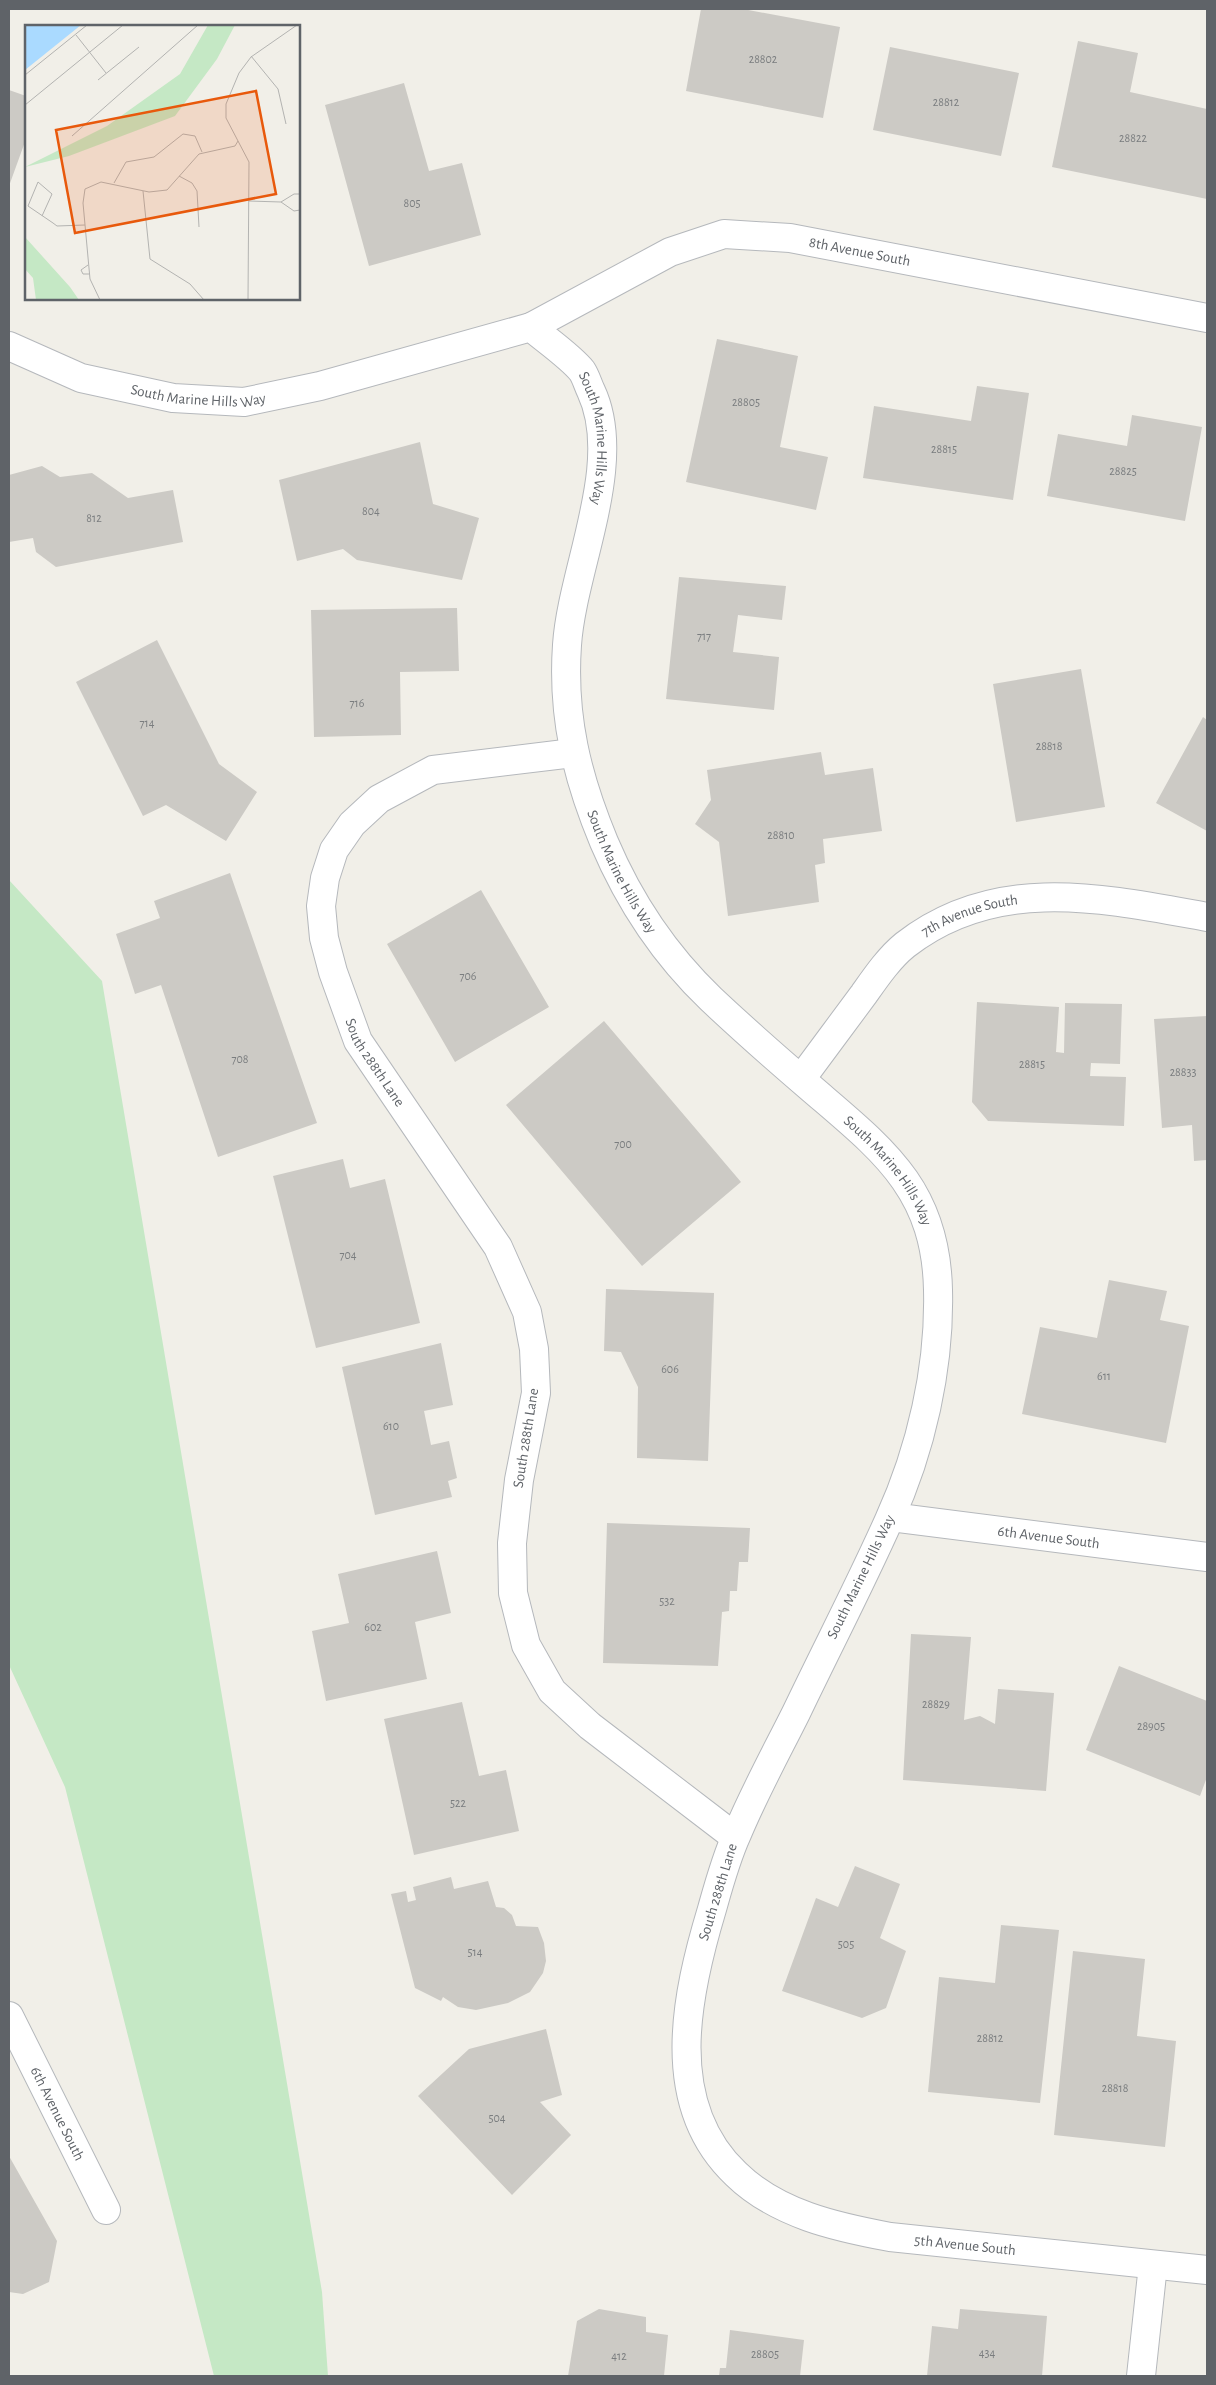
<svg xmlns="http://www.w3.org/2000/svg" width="1216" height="2385" font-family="'Alegreya Sans',sans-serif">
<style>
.green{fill:#c5e8c5}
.building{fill:#cccac5}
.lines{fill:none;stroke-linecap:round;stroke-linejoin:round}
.minor-casing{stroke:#b5b8bc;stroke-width:30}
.minor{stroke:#fff;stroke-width:28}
.labels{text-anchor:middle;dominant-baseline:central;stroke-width:4;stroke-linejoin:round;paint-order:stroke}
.number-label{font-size:12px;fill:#7a7d7f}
.street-label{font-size:15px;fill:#5f6368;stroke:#fff}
.inset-road{fill:none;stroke:#b3b3b1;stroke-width:1}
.view{fill:#e8590c;fill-opacity:0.15;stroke:#e8590c;stroke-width:2.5}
.inset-edge{fill:none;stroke:#5f6368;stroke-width:2.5}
</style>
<rect width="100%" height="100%" fill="#f1efe8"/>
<path class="green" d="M9 880 102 981 322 2292 328 2376H214L65 1787 9 1665Z"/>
<path class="building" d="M701 9H743L840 27 823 118 686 91Z
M1078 41 1138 53 1130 92 1207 109V199L1052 167Z
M890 47 1019 73 1001 156 873 130Z
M404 83 429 171 462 163 481 235 369 266 325 105Z
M9 90 26 96V139L9 186Z
M717 339 798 356 780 447 828 457 816 510 686 482Z
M977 386 1029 393 1013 500 863 478 874 406 971 421Z
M1132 415 1202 427 1185 521 1047 496 1058 434 1127 446Z
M420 442 433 504 479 518 462 580 357 560 343 549 297 561 279 480Z
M42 466 60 477 92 473 128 498 173 490 183 542 56 567 36 552 33 538 9 542V475Z
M679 577 786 586 782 620 738 615 733 652 779 657 774 710 666 699Z
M457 608 459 671 400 672 401 735 314 737 311 610Z
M157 640 219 764 257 792 226 841 166 805 143 816 76 682Z
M1081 669 1105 807 1016 822 993 684Z
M1203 717 1207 720V831L1156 803Z
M821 752 825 775 873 768 882 831 823 839 825 863 815 865 819 902 728 916 719 842 695 824 711 800 707 770Z
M230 873 317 1123 218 1157 161 985 135 994 116 934 160 918 154 901Z
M481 890 549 1007 455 1062 387 944Z
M977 1002 1059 1007 1056 1052 1064 1053 1065 1003 1122 1004 1120 1064 1091 1063 1090 1076 1126 1077 1124 1126 988 1121 972 1102Z
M1207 1016V1160L1194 1161 1192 1125 1162 1128 1154 1019Z
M604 1021 741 1182 642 1266 506 1105Z
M343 1159 350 1188 385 1179 420 1323 316 1348 273 1176Z
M1109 1280 1167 1291 1160 1320 1189 1326 1166 1443 1022 1414 1040 1327 1097 1338Z
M606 1289 714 1293 708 1461 637 1458 638 1387 621 1352 604 1351Z
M441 1343 453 1405 424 1411 431 1445 449 1441 457 1478 448 1481 452 1497 375 1515 342 1367Z
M607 1523 750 1528 748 1562H739L737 1591H730L729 1611 722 1612 718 1666 603 1663Z
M437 1551 451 1613 415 1622 427 1679 326 1701 312 1631 349 1623 338 1574Z
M911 1634 971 1637 964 1720 980 1716 995 1724 998 1689 1054 1693 1046 1791 903 1780Z
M1119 1666 1207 1701V1777L1200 1796 1086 1750Z
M462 1702 479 1776 506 1770 519 1831 414 1855 384 1719Z
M855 1866 900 1884 880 1938 906 1951 886 2008 862 2018 782 1991 816 1898 838 1907Z
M451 1877 454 1889 488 1881 496 1907 504 1908 512 1915 516 1926 538 1927 544 1943 546 1961 543 1973 530 1992 508 2003 476 2010 458 2007 443 1997 441 2001 415 1988 391 1894 406 1891 408 1902 416 1900 413 1887Z
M1001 1925 1059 1930 1040 2103 928 2092 939 1977 995 1983Z
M1073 1951 1145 1959 1137 2036 1176 2041 1165 2147 1054 2135Z
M546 2029 562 2095 540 2102 571 2135 512 2195 418 2096 469 2049Z
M9 2156 57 2241 49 2282 23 2294 9 2292Z
M599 2309 646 2317V2332L668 2335 664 2376H568L577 2321Z
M960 2309 1047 2316 1042 2376H927L932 2326 958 2329Z
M730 2330 804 2340 800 2376H719L720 2368H726Z"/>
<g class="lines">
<g class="minor-casing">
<g id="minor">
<path id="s1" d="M531 327 670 252 724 234 790 238 1207 318"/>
<path id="s2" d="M9 346 81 378 173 398 244 402 320 386 531 327C545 339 571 357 582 371 586 377 588 385 591 391 625 463 572 569 567 645 562 717 577 777 604 842 629 901 665 955 711 999 744 1030 778 1060 812 1089 883 1150 936 1189 938 1290 940 1368 921 1450 889 1520 860 1585 827 1648 796 1713 776 1753 754 1793 737 1834 726 1858 719 1884 712 1909 686 1995 662 2104 736 2174 777 2214 836 2227 890 2237L1207 2270"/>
<path id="s3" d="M573 753 433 770 379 799 352 824 334 850 325 878 321 906 324 938 333 972 358 1041 498 1247 527 1312 534 1349 536 1393 519 1480 512 1543 513 1593 526 1645 552 1691 590 1726 735 1837"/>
<path id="s4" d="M801 1079C822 1051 843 1022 864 994 876 977 889 958 905 945 996 874 1103 898 1207 917"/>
<path id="s5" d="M891 1517 1207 1557"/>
<path id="s6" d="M9 2016 106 2210"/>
<path d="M1141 2376 1153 2265"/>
</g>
</g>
<use href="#minor" class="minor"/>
</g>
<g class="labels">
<g class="number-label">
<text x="763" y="59">28802</text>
<text x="946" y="102">28812</text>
<text x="1133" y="138">28822</text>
<text x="412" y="203">805</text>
<text x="746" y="402">28805</text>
<text x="944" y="449">28815</text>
<text x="1123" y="471">28825</text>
<text x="371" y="511">804</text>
<text x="94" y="518">812</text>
<text x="704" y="636">717</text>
<text x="357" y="703">716</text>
<text x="147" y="723">714</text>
<text x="1049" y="746">28818</text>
<text x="781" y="835">28810</text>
<text x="468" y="976">706</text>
<text x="240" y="1059">708</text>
<text x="1032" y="1064">28815</text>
<text x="1183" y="1072">28833</text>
<text x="623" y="1144">700</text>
<text x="348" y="1255">704</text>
<text x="670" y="1369">606</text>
<text x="1104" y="1376">611</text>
<text x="391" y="1426">610</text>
<text x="667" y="1601">532</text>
<text x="373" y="1627">602</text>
<text x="936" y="1704">28829</text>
<text x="1151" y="1726">28905</text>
<text x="458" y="1803">522</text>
<text x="846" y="1944">505</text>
<text x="475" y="1952">514</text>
<text x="990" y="2038">28812</text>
<text x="1115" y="2088">28818</text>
<text x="497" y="2118">504</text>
<text x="987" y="2353">434</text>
<text x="765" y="2354">28805</text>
<text x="619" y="2356">412</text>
</g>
<g class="street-label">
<text stroke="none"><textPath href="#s1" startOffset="352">8th Avenue South</textPath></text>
<text stroke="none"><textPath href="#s2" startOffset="198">South Marine Hills Way</textPath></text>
<text stroke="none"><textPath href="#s2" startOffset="678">South Marine Hills Way</textPath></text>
<text stroke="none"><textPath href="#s2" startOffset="1126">South Marine Hills Way</textPath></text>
<text stroke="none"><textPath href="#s4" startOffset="242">7th Avenue South</textPath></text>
<text stroke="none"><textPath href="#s3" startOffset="496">South 288th Lane</textPath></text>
<text stroke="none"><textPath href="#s2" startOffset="1531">South Marine Hills Way</textPath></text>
<text transform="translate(526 1438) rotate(-81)">South 288th Lane</text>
<text stroke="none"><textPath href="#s5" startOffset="159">6th Avenue South</textPath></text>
<text transform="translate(861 1577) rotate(-64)">South Marine Hills Way</text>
<text transform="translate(718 1892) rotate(-73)">South 288th Lane</text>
<text stroke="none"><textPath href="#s6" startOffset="109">6th Avenue South</textPath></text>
<text stroke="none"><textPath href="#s2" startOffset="2856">5th Avenue South</textPath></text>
</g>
</g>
<g transform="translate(25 25)">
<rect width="275" height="275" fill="#f1efe8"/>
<path d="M183 0H210L192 34 150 91 44 131 0 142 82 101 155 49ZM0 212 45 262 54 275H11L8 253 0 244Z" fill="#c5e8c5"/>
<path d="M0 0H56L0 45Z" fill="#aadaff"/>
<path class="inset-road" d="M51 10 81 48M226 31 253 64 261 99M0 50 62 0M73 55 114 22M0 80 98 0M47 111 173 0M213 116 224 137 223 275M154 151 167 158 172 166 174 202M89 158 101 137 129 132 158 109 170 111 177 127M118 166 125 234 165 259 179 275M224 176 256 177 269 186 275 185M256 177 269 169H275M17 191 27 169 13 157 3 181 28 198 32 201 60 200M63 240 56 245 58 249H64M75 275 65 254 58 178 60 164 76 157 124 167 142 165 174 129 210 121 213 116 201 93V79L214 48 226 32 272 0"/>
<path class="view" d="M231 66 251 169 50 208 31 105Z"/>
<rect width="275" height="275" class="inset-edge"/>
</g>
<rect width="1216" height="2385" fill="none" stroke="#5f6368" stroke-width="20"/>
</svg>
